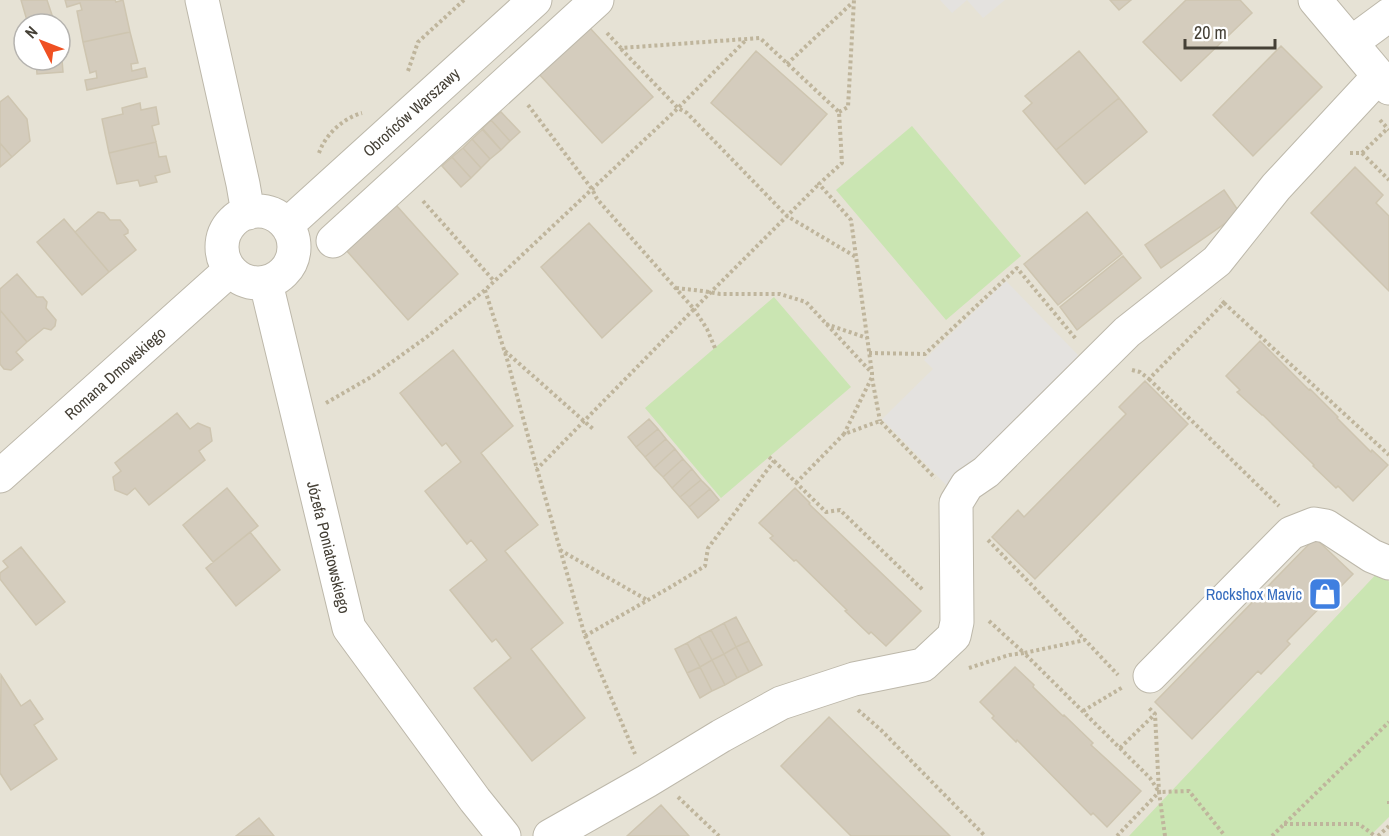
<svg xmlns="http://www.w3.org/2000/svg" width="1389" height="836" font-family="'Archivo Narrow',sans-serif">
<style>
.residential{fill:#e6e2d5;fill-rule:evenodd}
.green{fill:#cae5b2}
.parking{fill:#e4e2df}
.building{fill:#d4ccbd;stroke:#cec5b0;stroke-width:1.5}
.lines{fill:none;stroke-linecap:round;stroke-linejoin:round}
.minor-casing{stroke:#bdb8aa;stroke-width:35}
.path{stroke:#bfb59c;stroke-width:4;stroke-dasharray:3 3;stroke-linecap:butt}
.minor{stroke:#fff;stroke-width:33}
.labels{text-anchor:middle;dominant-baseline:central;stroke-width:5;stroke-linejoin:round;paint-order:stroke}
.street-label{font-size:16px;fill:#454036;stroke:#fff}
.shop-label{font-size:16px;fill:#366cbe;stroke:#fff;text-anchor:end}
</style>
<rect width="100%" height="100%" fill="#f2f0e7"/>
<path class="residential" d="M0 0H1389V836H0ZM24 24H60V60H24Z"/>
<path class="green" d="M912 126 1021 256 946 320 836 190Z
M774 297 851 387 721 498 645 408Z
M1382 568 1389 582V817L1370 836H1129Z"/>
<path class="parking" d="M940 0H1005L983 18 967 0 952 13Z
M1006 281 1079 356 1070 368 951 490 882 419 933 369 924 360Z"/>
<path class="building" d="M21 0H47L55 24H28Z
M65 0H115L116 2 123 0 130 32 83 42 77 11 82 10 80 3 67 7Z
M1110 0H1131L1119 10Z
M1186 0H1240L1252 13 1181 81 1143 42Z
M590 28 653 97 602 143 539 74Z
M130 32 138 63 131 64 132 71 145 68 147 77 87 90 85 80 97 78 96 71 90 73 83 42Z
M1281 46 1322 87 1253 156 1213 115Z
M60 47H61L63 72 37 74 36 60H60Z
M756 51 827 114 781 165 711 103Z
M1079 51 1119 98 1056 150 1023 111 1032 103 1025 96Z
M8 96 27 119 30 141 12 157 0 143V102Z
M1119 98 1147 132 1085 184 1056 150Z
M140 103 141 110 156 107 159 124 152 126 156 142 109 153 102 119 123 114 122 108Z
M501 112 520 132 510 141 491 120Z
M491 120 510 141 501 150 482 129Z
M483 129 501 150 490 159 472 139Z
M472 139 490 159 481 168 463 148Z
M156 142 159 157 166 156 170 172 155 176 157 182 140 186 138 180 117 184 109 153Z
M0 143 12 157 0 167Z
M463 148 481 168 471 178 452 157Z
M452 157 471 178 461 187 442 166Z
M1355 167 1383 195 1376 203 1389 216V291L1311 213Z
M1224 190 1240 213 1161 268 1145 245Z
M396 205 458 274 408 320 346 250Z
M98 212 104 213 110 220H120L128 230V233L124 235 136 250 109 272 75 232Z
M1087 212 1122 254 1058 305 1024 264Z
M64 219 109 272 82 295 37 242Z
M589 223 652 291 602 338 541 267Z
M1123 256 1141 278 1077 330 1060 307Z
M17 274 37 297H43L47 302 46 308 56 320 55 326 51 330 44 328 27 342 0 310V289Z
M0 310 27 342 16 352 23 360 11 370 4 369 0 364Z
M1260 341 1309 390 1310 389 1338 417 1337 418 1371 452 1372 450 1388 465 1353 501 1338 486 1336 488 1313 466 1314 465 1263 415H1262L1237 392 1240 390 1226 376Z
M453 350 513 426 481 453 538 525 505 551 563 623 531 649 585 718 532 761 474 688 511 658 496 639 492 642 450 590 487 560 471 540 467 544 425 491 461 462 446 443 442 446 400 393Z
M1145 381 1188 424 1035 579 992 537 1018 510 1024 517 1126 414 1119 407Z
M177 413 190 429 198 423 210 428 212 441 199 451 205 460 149 505 135 488 127 495 115 490 113 477 121 471 115 463Z
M649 419 658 429 636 447 628 437Z
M658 429 666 439 645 457 636 447Z
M666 439 675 449 654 468 645 457Z
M675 449 683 459 663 477 654 468Z
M683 459 692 469 672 488 663 477Z
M692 469 701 480 680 497 672 488Z
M701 480 710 489 689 507 680 497Z
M227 488 258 526 213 562 183 525Z
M795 488 810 503 809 504 921 611 886 646 871 632 869 634 845 611 847 610 796 560 794 561 770 538 773 536 759 523Z
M710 489 719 500 698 518 689 507Z
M250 532 280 570 236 606 206 568Z
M1315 538 1353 574 1287 641 1290 644 1261 674 1258 671 1192 739 1155 702Z
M21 547 65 602 36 625 0 579V573L8 567 3 561Z
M736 617 749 641 736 647 724 623Z
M724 623 736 647 724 654 711 630Z
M711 630 724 654 712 660 699 636Z
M699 636 712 660 700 667 687 643Z
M749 641 762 665 749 672 736 647Z
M687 643 700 667 687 673 675 649Z
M736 647 749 672 737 678 724 654Z
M724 654 737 678 725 685 712 660Z
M712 660 725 685 712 691 700 667Z
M700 667 712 691 700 698 687 673Z
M1015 667 1034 685 1033 687 1063 716 1064 715 1093 743 1091 745 1141 791 1107 827 1093 813 1091 815 1017 740 1016 742 992 718 994 716 980 702Z
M1 675 21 706 30 700 43 719 34 725 57 759 11 790 0 773Z
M829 717 950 836H851L781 766Z
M661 805 689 836H627Z
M259 818 274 836H236Z"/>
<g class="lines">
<g class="minor-casing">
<path id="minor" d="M202 0 243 184 248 213
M1315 0 1389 88
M1351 43 1389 15
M222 247a36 36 0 1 1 72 0a36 36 0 1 1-72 0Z
M287 225 535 0
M333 241 597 0
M266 283 349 628 475 800 504 836
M0 476 230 270
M1150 676 1291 533 1314 524 1326 526 1372 556 1389 563
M550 836 647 781 721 736 781 703 854 679 923 665 954 636 957 622 956 503 967 485 986 472 1127 332 1217 261 1276 187 1379 76"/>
</g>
<path class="path" d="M607 33 621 48 760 38 839 112 842 163 819 184 851 220 872 373V377L844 434
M621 49 678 108 687 113 787 216 856 257
M787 64 852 3
M408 71 418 42 464 0
M528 105 592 189 597 199 694 309 537 469
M839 112 848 107 854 0
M1380 120 1389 130
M319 153C325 135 343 118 362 113
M1350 153H1362L1389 180
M1362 153 1388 128
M423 201 494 281
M676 288 703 291 720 294H780L806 302 871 372
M485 290 507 359 537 469 585 636 635 754
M1224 303 1389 455
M826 324 867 338
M715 348 707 329 694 309 819 184
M505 351 593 429
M869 353 925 354 1017 268 1076 339
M1132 370 1140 372 1149 379 1224 303 1220 299
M872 378 880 421
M1149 379 1279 506
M326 403 371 377 428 336 485 290 675 111 745 41
M774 461 826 512 840 510 924 591
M796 483 844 434 880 421 935 478
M988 540 1085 640
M560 550 647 600
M989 621 1024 653 1085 640 1118 675
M585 636 669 588 705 566 708 548 774 461 769 457
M969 668 1009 655 1024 653 1150 778 1159 792
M858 710 881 730 985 836
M1083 711 1123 687
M1120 748 1155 714
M678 797 719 836
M1389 801V807
M1284 824H1359L1375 836
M1117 836 1159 792 1155 714 1148 707
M1165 836 1159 792 1189 791 1225 836
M1272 836 1389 722
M1378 836 1389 826"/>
<use href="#minor" class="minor"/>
</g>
<defs>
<g id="shop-square" transform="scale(1.725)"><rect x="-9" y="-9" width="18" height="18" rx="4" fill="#3f7fe0" stroke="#fff"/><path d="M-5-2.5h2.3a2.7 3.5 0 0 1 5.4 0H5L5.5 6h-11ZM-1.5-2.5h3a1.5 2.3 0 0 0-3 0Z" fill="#fff"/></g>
</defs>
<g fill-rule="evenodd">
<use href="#shop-square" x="1325" y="594"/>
</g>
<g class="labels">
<g class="street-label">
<text transform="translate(411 112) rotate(-42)">Obrońców Warszawy</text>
<text transform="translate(115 373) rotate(-42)">Romana Dmowskiego</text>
<text transform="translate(329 547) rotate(76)">Józefa Poniatowskiego</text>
</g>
<g class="shop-label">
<text x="1302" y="594">Rockshox Mavic</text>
</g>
</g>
<g transform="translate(42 42) rotate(312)"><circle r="28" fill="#ffffff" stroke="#b5b3af" stroke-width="1.5"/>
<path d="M0-4.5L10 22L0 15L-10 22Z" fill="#ef5022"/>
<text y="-9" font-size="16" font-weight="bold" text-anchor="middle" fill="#454036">N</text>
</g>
<path d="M1185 39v9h90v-9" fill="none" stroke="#454036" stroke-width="3"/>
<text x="1194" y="39" font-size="18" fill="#454036" stroke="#ffffff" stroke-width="4.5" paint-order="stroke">20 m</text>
</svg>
